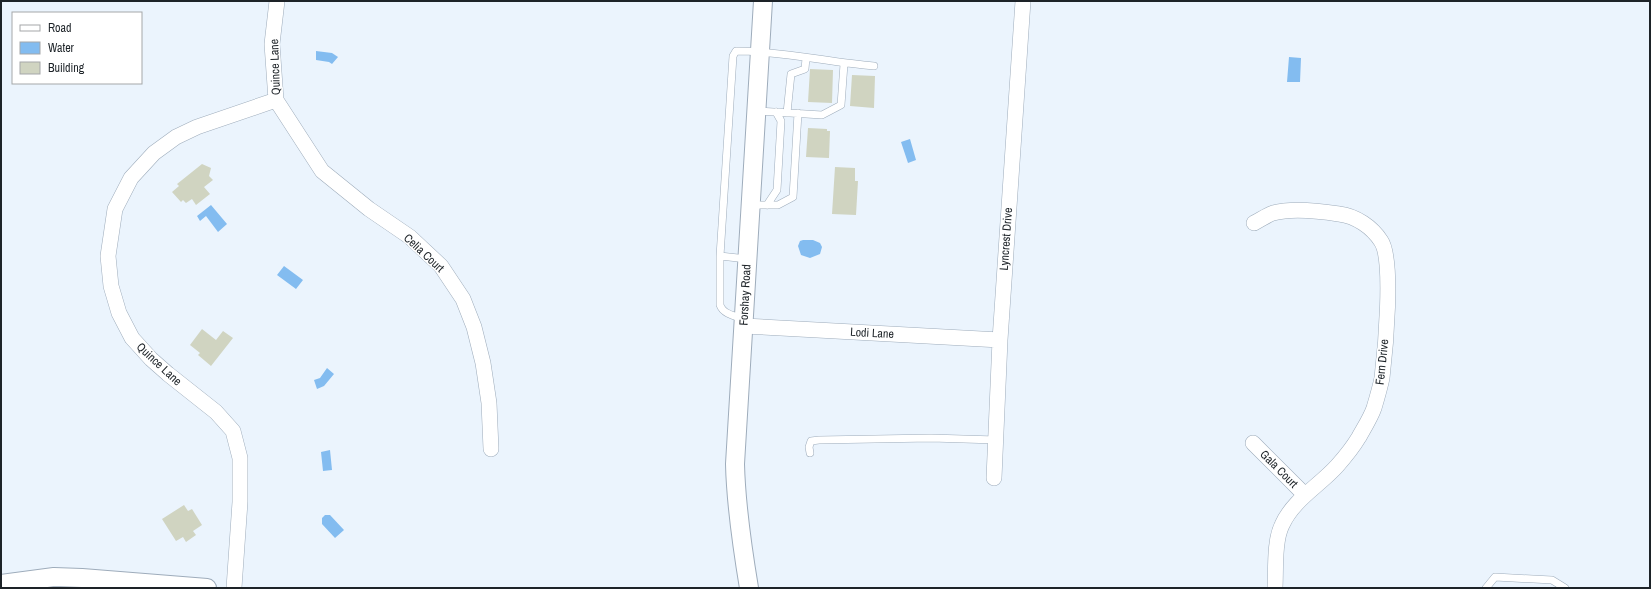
<svg xmlns="http://www.w3.org/2000/svg" width="1651" height="589" font-family="'Archivo Narrow',sans-serif">
<style>
.water{fill:#83bcf0}
.building{fill:#d0d4c1}
.lines{fill:none;stroke-linecap:round;stroke-linejoin:round}
.service-casing{stroke:#9eacbb;stroke-width:8}
.minor-casing{stroke:#9eacbb;stroke-width:16}
.tertiary-casing{stroke:#9eacbb;stroke-width:20}
.service{stroke:#fff;stroke-width:7}
.minor{stroke:#fff;stroke-width:15}
.tertiary{stroke:#fff;stroke-width:18}
.labels{text-anchor:middle;dominant-baseline:central;stroke-width:3;stroke-linejoin:round;paint-order:stroke}
.street-label{font-size:12px;fill:#1d2328;stroke:#fff}
</style>
<rect width="100%" height="100%" fill="#ebf4fd"/>
<path class="water" d="M316 51 332 53 338 57 332 64 329 62 316 60Z
M1289 57 1301 58 1300 82H1287Z
M910 139 916 160 908 163 901 142Z
M211 205 227 224 218 232 206 216 200 221 197 216Z
M803 240H813L820 243 822 247 820 254 810 258 801 255 798 246 800 241Z
M284 266 303 280 296 289 277 275Z
M327 368 334 374 324 386 317 389 314 380 320 378Z
M330 450 332 470 323 471 321 452Z
M325 515H330L344 530 335 538 322 524V518Z"/>
<path class="building" d="M810 69 833 70 832 103 808 102Z
M852 75 875 76 874 108 850 106Z
M808 128 827 129V131H830L829 158 806 157Z
M202 164 211 168 209 176 213 180 204 187 210 194 196 205 192 199 186 203 183 200 181 202 172 192 179 186 177 184Z
M835 167 855 168V181H858L856 215 832 214Z
M202 329 216 340 223 331 233 338 211 366 198 355 200 353 190 345Z
M184 505 188 511 192 509 202 525 193 531 196 535 186 542 183 537 176 541 162 519Z"/>
<g class="lines">
<g class="service-casing">
<path id="service" d="M757 111 822 115 841 105 844 64
M787 113 791 74 805 69 806 58
M752 205H778L793 197 798 113
M767 205 777 190 781 121 776 112
M720 256 733 56 736 51C782 51 828 62 874 66
M744 319C735 316 723 314 720 305V256L747 259
M810 453 809 447 811 441 819 440 931 438 996 440
M1486 588 1495 577 1552 580 1565 588"/>
</g>
<g class="minor-casing">
<path id="minor" d="M277 1 272 44 276 100 322 171 369 209 410 237 441 266 463 299 474 327 483 363 489 403 491 449
M1254 223C1260 220 1267 215 1273 213 1291 208 1320 211 1339 214 1356 216 1372 227 1381 241 1394 260 1385 353 1382 378 1380 388 1377 398 1374 408 1371 417 1364 428 1359 437 1353 447 1345 457 1337 466 1319 486 1293 500 1282 525 1274 541 1276 570 1275 588
M744 326 1000 340
M1253 443 1305 495
M994 478 1000 340 1023 1
M234 588 240 502V458L233 431 216 412 168 374 151 359 132 338 119 313 111 286 108 256 115 209 131 178 154 153 176 137 197 127 276 100"/>
</g>
<g class="tertiary-casing">
<path id="tertiary" d="M1 584 54 577 82 578 207 588
M749 588C742 546 736 506 735 464L763 1"/>
</g>
<use href="#service" class="service"/>
<use href="#minor" class="minor"/>
<use href="#tertiary" class="tertiary"/>
</g>
<g class="labels">
<g class="street-label">
<text transform="translate(275 67) rotate(-92)">Quince Lane</text>
<text transform="translate(1006 239) rotate(-86)">Lyncrest Drive</text>
<text transform="translate(424 253) rotate(43)">Celia Court</text>
<text transform="translate(745 295) rotate(-87)">Forshay Road</text>
<text transform="translate(872 333) rotate(3)">Lodi Lane</text>
<text transform="translate(1382 362) rotate(-84)">Fern Drive</text>
<text transform="translate(159 364) rotate(43)">Quince Lane</text>
<text transform="translate(1279 469) rotate(45)">Gala Court</text>
</g>
</g>
<rect width="1651" height="589" fill="none" stroke="#1d2328" stroke-width="4"/>
<rect x="12" y="12" width="130" height="72" fill="#ffffff" stroke="#a5a7a9"/>
<rect x="20" y="25" width="20" height="6" fill="#ffffff" stroke="#a5a7a9"/>
<text x="48" y="32" font-size="12" fill="#1d2328">Road</text>
<rect x="20" y="42" width="20" height="12" fill="#83bcf0" stroke="#a5a7a9"/>
<text x="48" y="52" font-size="12" fill="#1d2328">Water</text>
<rect x="20" y="62" width="20" height="12" fill="#d0d4c1" stroke="#a5a7a9"/>
<text x="48" y="72" font-size="12" fill="#1d2328">Building</text>
</svg>
